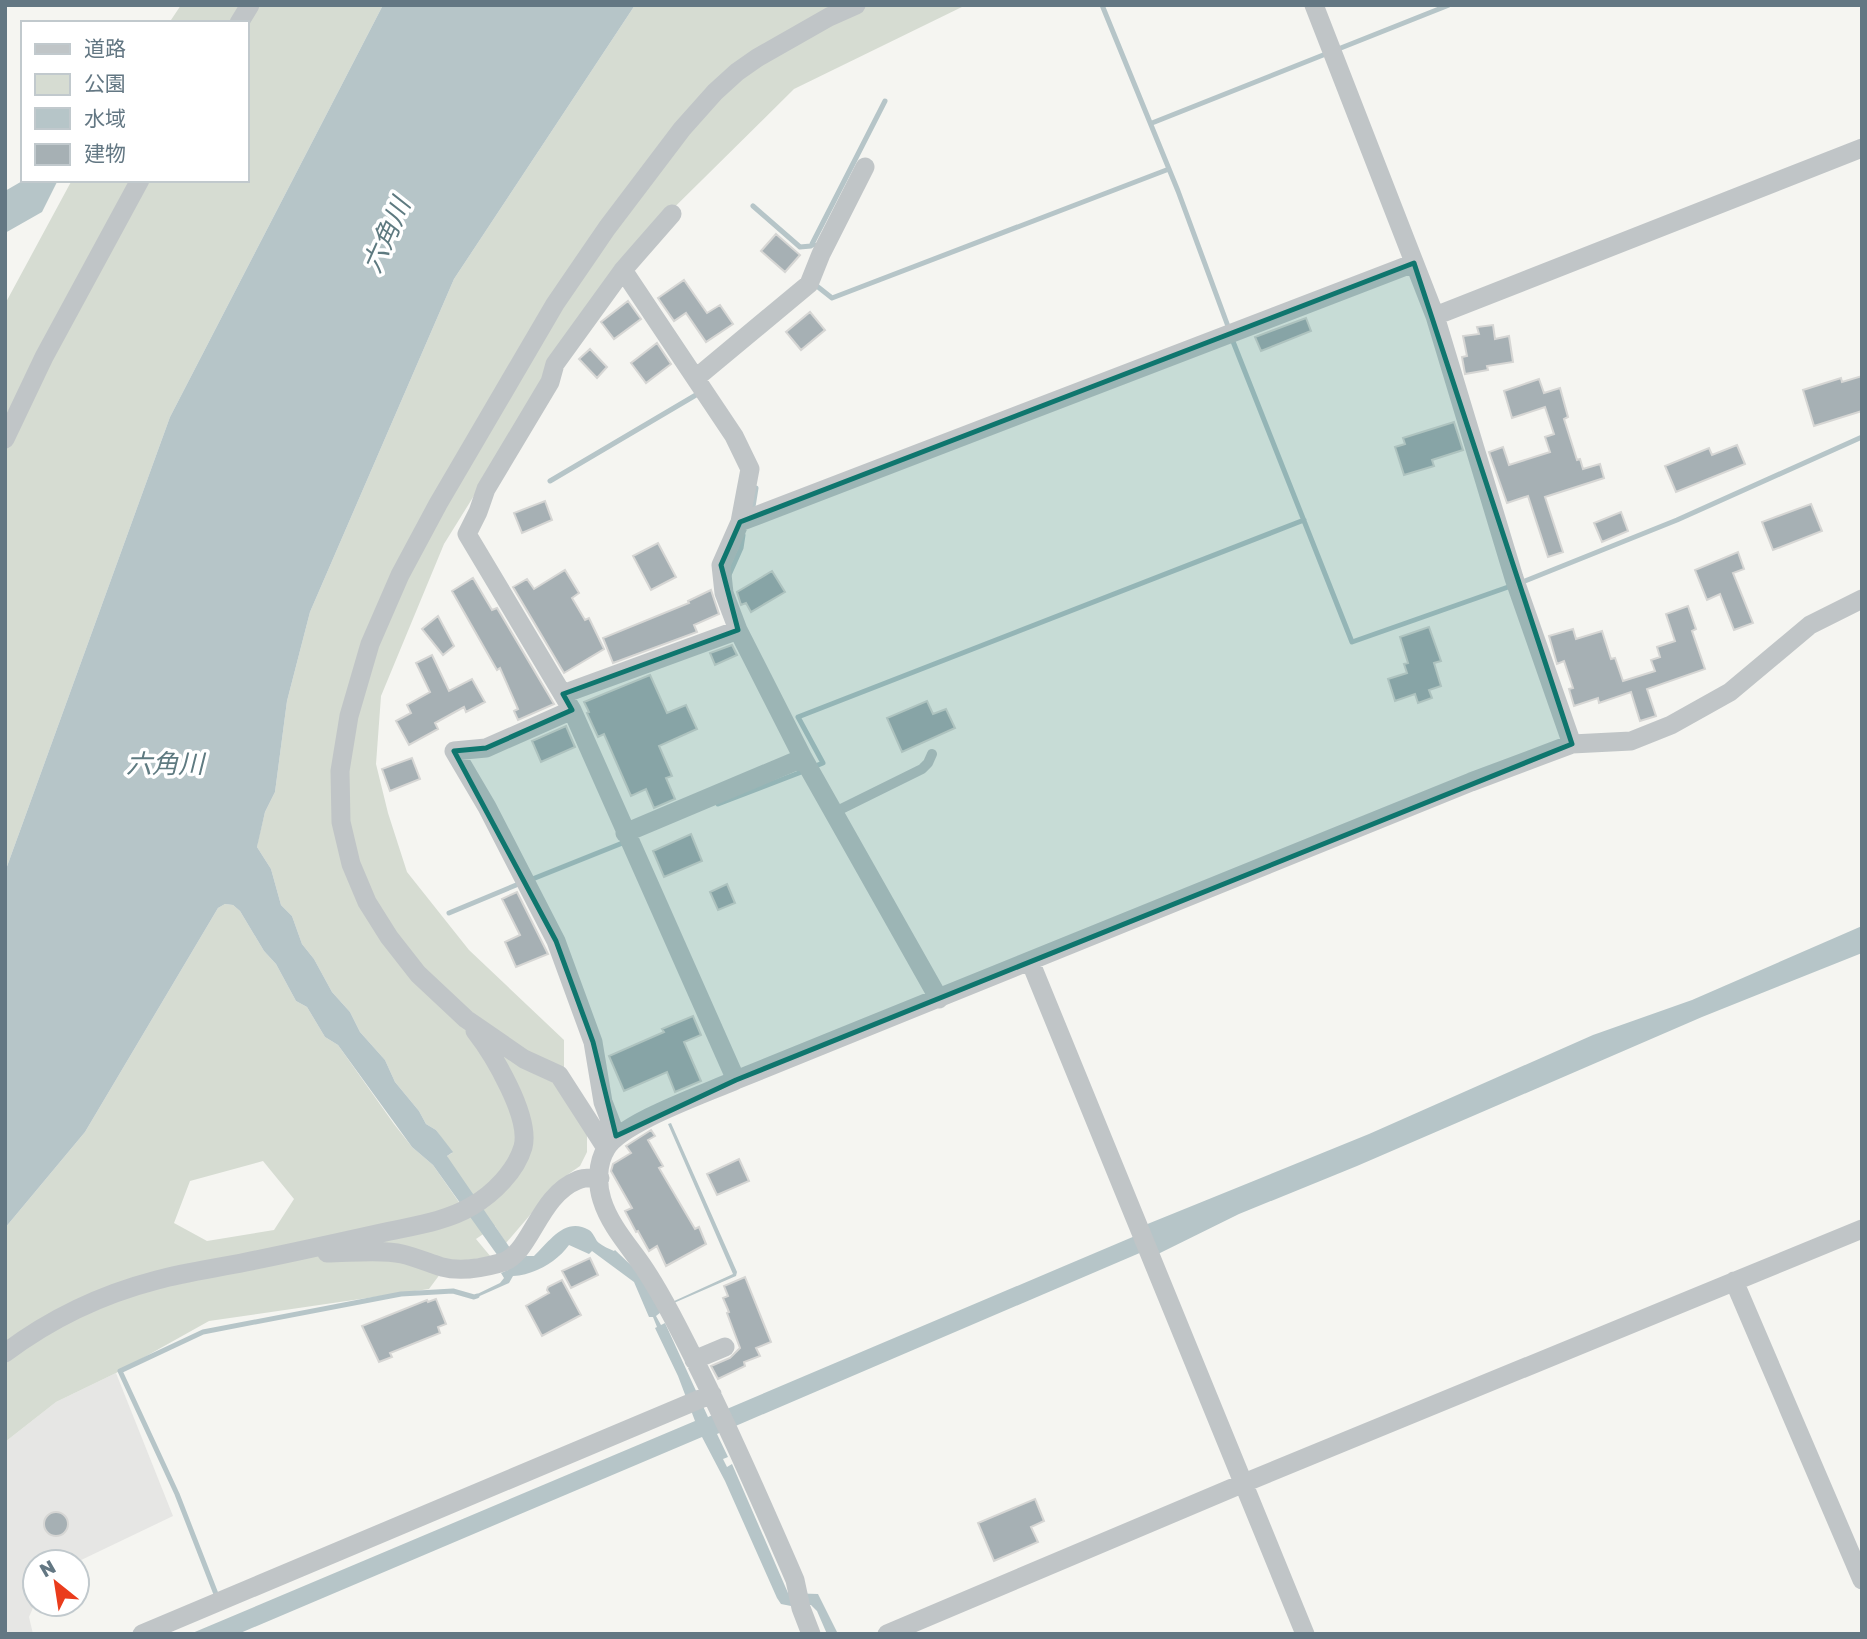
<svg xmlns="http://www.w3.org/2000/svg" width="1867" height="1639" font-family="'Golos Text','Noto Sans JP',sans-serif">
<style>
.built{fill:#e6e6e4}
.green{fill:#d6dcd2;fill-rule:evenodd}
.water{fill:#b6c5c8}
.lines{fill:none;stroke-linecap:round;stroke-linejoin:round}
.stream{stroke:#b6c5c8;stroke-width:5}
.building{fill:#a6b0b4;stroke:#d6d6d4;stroke-width:2}
.service{stroke:#c0c5c7;stroke-width:10}
.minor{stroke:#c0c5c7;stroke-width:19}
.marked{fill:#0f766e;fill-opacity:0.2;stroke:#0f766e;stroke-width:5;stroke-linejoin:round}
.labels{text-anchor:middle;dominant-baseline:central;stroke-width:7;stroke-linejoin:round;paint-order:stroke}
.water-label{font-size:26px;font-style:italic;fill:#5e7a80;stroke:#fff}
</style>
<rect width="100%" height="100%" fill="#f5f5f1"/>
<path class="built" d="M116 1373 173 1516 77 1562H35V1603L29 1617 33 1634H5V1442L56 1402Z"/>
<path class="green" d="M181 5H383L170 417 5 872V304L72 180H247V23H169Z
M635 5H966L794 89 619 262 444 544 381 696 376 764 388 813 407 872 469 950 564 1040V1094L587 1127V1152L580 1166 560 1180 506 1243 495 1226 476 1239 491 1257 449 1262 429 1289 209 1321 116 1373 56 1402 5 1442V1228L85 1132 218 908 225 904 233 905 240 911 264 951 276 964 296 1001 307 1007 325 1037 338 1045 394 1124 412 1147 433 1165 468 1215 447 1156 452 1153 436 1130 426 1124 419 1111 395 1082 385 1060 360 1032 350 1012 332 992 314 959 302 944 292 916 281 905 271 869 257 847 258 841 265 812 275 792 287 701 310 612 454 279ZM263 1161 294 1199 274 1230 207 1241 174 1223 190 1181Z"/>
<path class="water" d="M383 5H635L454 279 310 612 287 701 275 792 265 812 257 847 271 869 281 905 292 916 302 944 314 959 332 992 350 1012 360 1032 385 1060 395 1082 419 1111 426 1124 436 1130 453 1152 447 1156 519 1261 526 1256H534C549 1242 565 1216 589 1230 594 1233 595 1240 599 1243 603 1246 609 1249 614 1251L615 1250 636 1270 659 1308 733 1274 668 1124 671 1123 737 1272 736 1276 660 1309 661 1312 656 1316 661 1325 665 1323 708 1417 1135 1236 1145 1225 1369 1134 1593 1035 1692 1000 1862 926V953L1702 1017 1357 1166 1239 1214 1158 1254 1142 1252 717 1434 728 1457 723 1459 727 1467 732 1464 788 1593 818 1594 838 1634H827L817 1611 811 1605 791 1606 781 1604 777 1598 725 1481 702 1437 238 1634H190L695 1421 678 1376 655 1328 657 1327 653 1317H649L634 1282 592 1251 589 1254 569 1245C557 1262 534 1275 513 1276L509 1283 473 1299 471 1297 500 1283 504 1278 501 1273 508 1270 433 1165 412 1147 338 1045 325 1037 307 1007 296 1001 276 964 264 951 240 911 233 905 225 904 218 908 85 1132 5 1228V872L170 417Z
M24 180H58L42 212 5 233V191Z"/>
<g class="lines">
<path class="stream" d="M1102 5 1178 191 1229 329
M1152 123 1449 5
M753 206 800 247 811 246 812 244
M819 247 812 244 885 101
M813 283 832 298 1169 169
M1232 339 1352 642 1511 586
M550 481 701 392
M752 513 756 488
M729 575 741 548 743 535
M1520 583 1677 520 1862 437
M813 767 823 763 798 717 1304 520
M718 804 804 771
M530 880 625 842
M449 913 521 883
M216 1594 177 1494 120 1371 203 1332 401 1294 453 1291 474 1297 477 1296"/>
</g>
<path class="building" d="M776 234 800 255 785 272 761 251Z
M684 280 707 313 720 305 733 324 706 342 686 313 674 321 658 298Z
M628 301 641 319 614 339 601 322Z
M810 312 825 330 801 350 786 332Z
M1306 318 1311 331 1261 351 1255 337Z
M1493 325 1495 339 1509 336 1513 362 1487 366 1488 370 1465 374 1462 357 1467 356 1463 336 1479 334 1477 327Z
M657 343 671 364 646 383 631 363Z
M590 349 607 367 597 378 579 359Z
M1862 376V411L1814 426 1803 390 1841 378 1842 382Z
M1539 379 1544 393 1560 388 1568 417 1564 419 1577 460 1580 459 1583 469 1600 464 1604 478 1545 497 1563 552 1548 557 1528 496 1507 503 1489 452 1503 447 1509 465 1550 452 1545 437 1554 434 1545 407 1512 418 1504 391Z
M1454 422 1463 450 1432 460 1434 466 1404 475 1395 447 1405 444 1403 438Z
M1737 445 1745 464 1676 492 1665 466 1709 448 1712 455Z
M545 501 552 520 522 533 514 513Z
M1811 504 1822 531 1773 550 1762 522Z
M1621 512 1628 531 1602 542 1594 523Z
M658 543 676 577 651 590 633 556Z
M1738 552 1744 569 1733 573 1753 623 1734 630 1720 594 1707 600 1695 570Z
M565 570 579 593 572 598 585 620 589 618 604 649 564 673 513 587 527 579 534 589Z
M772 571 785 592 751 612 746 603 741 605 737 592Z
M473 578 492 610 497 608 554 704 518 720 514 711 518 709 500 668 497 670 452 591Z
M711 590 719 614 694 625 697 632 613 663 603 638 689 603 688 601Z
M1688 606 1696 629 1692 631 1705 669 1647 689 1656 716 1640 721 1631 692 1599 703 1598 698 1574 706 1569 689 1573 688 1564 661 1557 664 1549 636 1573 629 1576 639 1602 631 1611 659 1615 658 1623 681 1655 671 1651 660 1660 657 1657 647 1675 641 1666 614Z
M438 616 454 646 443 655 422 629Z
M1429 627 1441 661 1434 663 1441 686 1429 690 1432 698 1418 703 1415 694 1395 701 1388 679 1407 673 1404 664 1408 663 1400 637Z
M732 645 737 655 715 665 710 653Z
M432 655 449 691 472 679 485 702 466 712 464 707 435 723 438 729 409 745 396 721 411 713 407 705 430 692 416 663Z
M650 675 667 713 686 705 697 729 659 746 672 776 666 778 675 799 654 808 646 789 631 796 604 734 598 737 587 713 589 712 584 702Z
M927 701 933 714 946 709 955 728 902 752 887 718Z
M566 726 575 747 541 762 532 741Z
M412 758 420 779 390 791 382 769Z
M691 834 702 861 664 877 653 851Z
M727 884 735 903 718 910 710 892Z
M517 892 548 954 516 967 505 942 520 935 502 899Z
M693 1016 701 1035 684 1042 701 1081 675 1092 667 1072 624 1091 609 1056 664 1032 662 1029Z
M651 1130 655 1136 648 1140 663 1166 659 1168 695 1229 699 1227 706 1244 666 1266 657 1246 649 1251 638 1231 636 1232 625 1211 632 1208 611 1171 613 1164 631 1153 626 1146Z
M739 1159 749 1181 717 1195 707 1174Z
M590 1258 598 1275 571 1288 562 1271Z
M745 1277 771 1342 756 1348 760 1356 744 1362 745 1366 718 1379 711 1366 730 1358 740 1348 727 1313 729 1312 723 1298 728 1296 724 1286Z
M562 1280 581 1315 542 1336 526 1306 549 1293 547 1290 548 1287Z
M436 1299 446 1324 438 1327 440 1333 390 1353 392 1357 379 1362 362 1326 427 1300 428 1302Z
M1035 1499 1044 1521 1031 1527 1038 1542 994 1561 978 1523Z
M44 1524a12 12 0 1 1 24 0a12 12 0 1 1-24 0Z"/>
<g class="lines">
<path class="service" d="M835 812 922 769 928 763 932 754"/>
<path class="minor" d="M1314 5 1435 316 1514 578 1572 744
M239 23 250 5
M672 214 623 270 555 364 550 382 486 489 478 512 467 534 572 710 736 1080
M623 270 734 436 750 469 740 522 721 565 724 593 738 630 803 758 939 999
M1435 316 1862 148
M696 378 809 284 821 254 865 167
M5 439 44 357 140 180
M740 522 1414 263
M563 694 738 630
M572 710 486 748 454 751 487 807 556 941 593 1042 603 1102 616 1136
M625 833 803 758
M1030 961 1305 1634
M606 1148 559 1075 524 1059 466 1019 418 974 389 937 367 902 351 864 341 822 340 771 349 716 370 644 400 575 438 504 555 304 607 228 682 129 715 92 737 72 757 58 829 17 856 5
M327 1253C349 1253 381 1249 402 1254 415 1257 429 1263 442 1267 461 1272 482 1268 500 1263 531 1256 537 1196 578 1180 584 1177 593 1178 600 1178
M1734 1281 1862 1580
M5 1353C50 1319 103 1294 157 1280 186 1272 217 1268 246 1262 291 1253 336 1243 381 1233 412 1226 445 1222 472 1206 493 1194 516 1171 523 1147 531 1117 493 1054 475 1031
M694 1360 725 1347
M142 1634 712 1394
M811 1634 801 1608 795 1580C756 1490 717 1401 671 1314 663 1299 654 1283 644 1268 630 1247 610 1226 602 1200 597 1185 597 1163 606 1149 620 1123 707 1093 736 1080L1471 782 1572 744 1631 741 1671 725 1730 692 1810 625 1862 599
M887 1634 1244 1483 1862 1229"/>
</g>
<path class="marked" d="M1414 263 1572 744 736 1080 616 1136 593 1042 556 941 454 751 486 748 572 710 563 694 738 630 721 565 740 522Z"/>
<g class="labels">
<g class="water-label">
<text transform="translate(386 235) rotate(-66)">六角川</text>
<text x="165" y="763">六角川</text>
</g>
</g>
<rect width="1867" height="1639" fill="none" stroke="#637783" stroke-width="14"/>
<rect x="21" y="21" width="228" height="161" fill="#ffffff" stroke="#c1c9cd" stroke-width="2"/>
<rect x="35" y="44" width="35" height="10" fill="#c0c5c7" stroke="#c1c9cd" stroke-width="2"/>
<text x="84" y="56" font-size="21" fill="#637783">道路</text>
<rect x="35" y="74" width="35" height="21" fill="#d6dcd2" stroke="#c1c9cd" stroke-width="2"/>
<text x="84" y="91" font-size="21" fill="#637783">公園</text>
<rect x="35" y="108" width="35" height="21" fill="#b6c5c8" stroke="#c1c9cd" stroke-width="2"/>
<text x="84" y="126" font-size="21" fill="#637783">水域</text>
<rect x="35" y="144" width="35" height="21" fill="#a6b0b4" stroke="#c1c9cd" stroke-width="2"/>
<text x="84" y="161" font-size="21" fill="#637783">建物</text>
<g transform="translate(56 1583) rotate(330)"><circle r="33" fill="#ffffff" stroke="#c1c9cd" stroke-width="2"/>
<path d="M0-5L12 26L0 18L-12 26Z" fill="#ea3c1c"/>
<text y="-10" font-size="19" font-weight="bold" text-anchor="middle" fill="#637783">N</text>
</g>
</svg>
